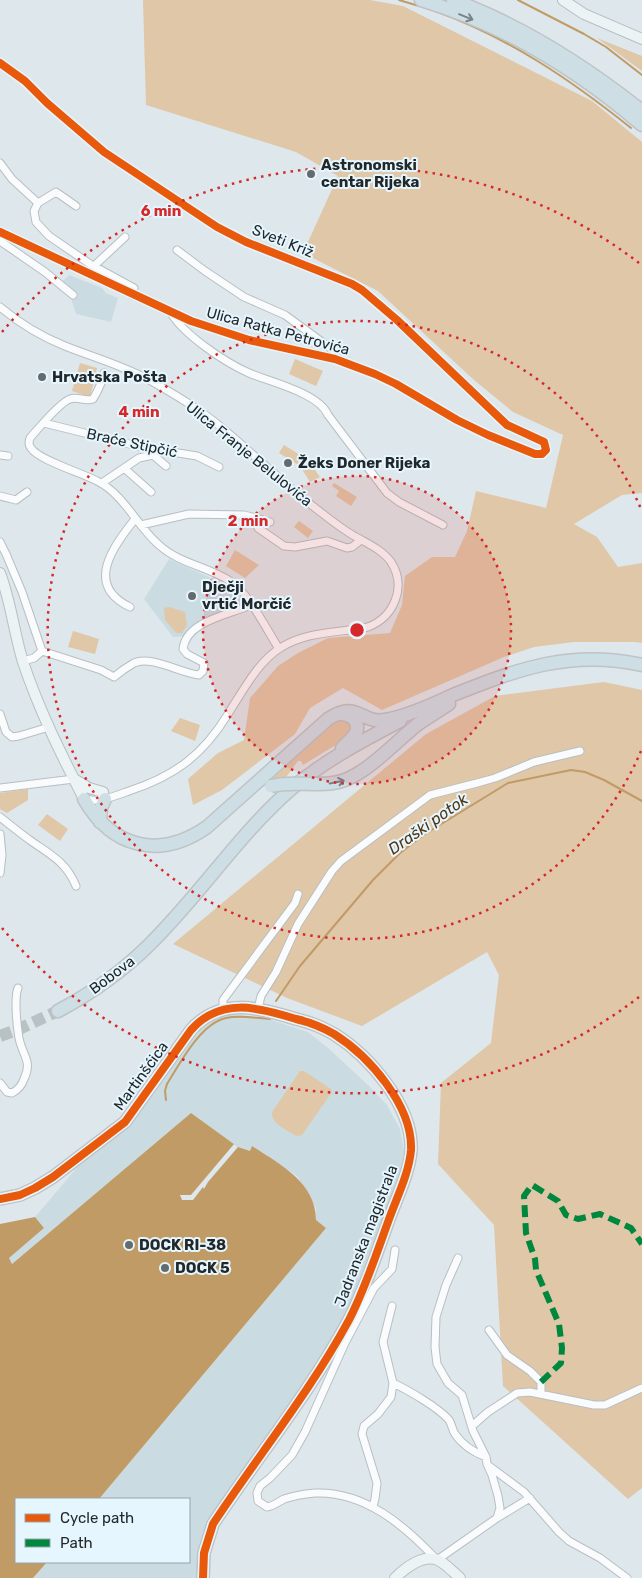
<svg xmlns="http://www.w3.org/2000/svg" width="642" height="1578" font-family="Rubik,sans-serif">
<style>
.built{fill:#cadce2}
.green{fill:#e0c7a8}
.water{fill:#c19b66}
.pier{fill:#dee7eb}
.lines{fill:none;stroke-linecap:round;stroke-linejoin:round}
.stream{stroke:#c19b66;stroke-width:2}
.highway-tunnel{stroke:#b8c1c4;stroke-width:12;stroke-dasharray:12 6;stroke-linecap:butt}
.street-casing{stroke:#b8bfc2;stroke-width:9}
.secondary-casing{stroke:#b8bfc2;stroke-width:12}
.primary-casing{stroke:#bfc3c5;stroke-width:14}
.highway-casing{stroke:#bfc3c5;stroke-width:15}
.street{stroke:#fafbfc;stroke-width:7}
.secondary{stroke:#ecf3f5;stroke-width:10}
.primary{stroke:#dfeaee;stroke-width:11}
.highway{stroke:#cddee5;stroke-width:12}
.highway-bridge-casing{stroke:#bfc3c5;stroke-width:15;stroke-linecap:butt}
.highway-bridge{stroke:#cddee5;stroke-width:12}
.quiet{stroke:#00873e;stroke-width:6;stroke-dasharray:12 6;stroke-linecap:butt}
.cycleway-casing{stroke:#e6f6fe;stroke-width:11}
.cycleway{stroke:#e8590c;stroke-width:8}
.oneway{stroke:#788388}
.ring{fill:none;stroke:#d62828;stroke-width:2.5;stroke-dasharray:2.5 5}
.poi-dot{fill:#646b6e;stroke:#e6f6fe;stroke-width:2}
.labels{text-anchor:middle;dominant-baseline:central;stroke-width:4;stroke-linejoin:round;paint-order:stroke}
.poi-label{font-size:15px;font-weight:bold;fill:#22282a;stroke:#e6f6fe;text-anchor:start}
.street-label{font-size:15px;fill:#22282a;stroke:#e6f6fe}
.water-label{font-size:16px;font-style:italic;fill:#513718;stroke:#e6f6fe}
.centre{fill:#d62828;stroke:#e6f6fe;stroke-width:2.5}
.ring-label{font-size:15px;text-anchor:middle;font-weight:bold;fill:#d62828;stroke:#e6f6fe;stroke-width:4;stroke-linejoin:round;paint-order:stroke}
</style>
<rect width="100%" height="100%" fill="#dee7eb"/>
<path class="built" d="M69 275 102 288 106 293 118 298 111 322 76 314 71 298 75 293 62 282Z
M169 559 229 586 244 604 198 623 185 636 173 637 144 599Z
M233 1014 265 1018 308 1032 327 1047 368 1085 387 1105 400 1129 404 1151 399 1175 345 1317 315 1368 230 1488 214 1515 201 1578H33L47 1562H189V1499H99L326 1228 316 1220V1208L297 1176 252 1146 250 1151 238 1147 191 1113 12 1264 8 1258 44 1228 35 1217 86 1157 114 1137 129 1124 203 1026 220 1016Z"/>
<path class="green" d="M143 0H370L403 6 592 101 642 142V493L622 495 574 524 597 537 618 567 642 563V643L635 642H574L534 647 504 657 382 710 343 688 310 708 295 734 222 790 193 805 188 779 218 753 244 740 250 698 278 666 298 653 328 638 390 633 402 605 405 576 432 557H455L467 531 476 491 546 508 563 435 513 412 474 380 378 291 303 253 338 176 296 152 146 105Z
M597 38 642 56V71Z
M295 359 323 371 316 386 289 374Z
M80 363 97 368 90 397 72 391Z
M284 445 308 460 320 477 310 482 300 466 279 453Z
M334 483 357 497 351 506 336 496 339 491 332 486Z
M299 521 313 531 308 538 294 527Z
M235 550 259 565 245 578 226 566Z
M169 607 185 612 187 625 182 633H176L165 620 164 608Z
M73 631 99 639 95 654 68 647Z
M604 682 642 690V1488L628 1499 503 1386 494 1225 438 1164 441 1083 491 1043 499 975 487 952 362 1026 287 998 173 944 426 734 495 696Z
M180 718 200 725 195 741 171 731Z
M345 719 351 724V731L344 740 303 765 301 761H298L284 780 266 784 270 778 336 720Z
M28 789V800L7 813 0 809V793Z
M47 814 68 829 60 841 38 825Z
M300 1071H304L331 1089 332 1092 302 1135 297 1136C288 1131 270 1123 272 1112Z"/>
<path class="water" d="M191 1113 238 1147 250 1151 252 1146C279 1164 316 1182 316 1220L326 1228 99 1499H16V1562H47L33 1578H0V1224L35 1217 44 1228 9 1258 12 1264Z"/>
<path class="pier" d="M234 1144 238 1147 208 1182 204 1189 203 1187 193 1200H182L180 1195H191Z"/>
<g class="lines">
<path class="stream" d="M399 0 419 6
M518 0 584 34 606 47 642 75
M435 11C508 37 571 80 631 128
M276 1001 300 966 373 880 400 853 425 834 508 783 571 770 585 772 604 780 642 801
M166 1100 165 1091 167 1084C180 1063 201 1023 226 1018 240 1015 256 1018 270 1019L271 1017"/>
<path class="highway-tunnel" d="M0 1036 19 1029 58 1011"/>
<g class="street-casing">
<path id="street" d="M0 63 25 81 47 103 104 152 217 227 246 242 352 284 362 290 397 320 507 425 544 442 546 450 542 454H535L488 435 457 420 396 384 375 374 335 359 249 340 191 321 0 232
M0 163 12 179 38 203 56 192 76 206
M38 203 34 211 36 222 49 236 90 264 134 288 132 295
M0 241 45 272 73 295
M177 250 205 271 244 297 285 315 333 350 336 355 335 359
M94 266 125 237
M0 307C19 323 42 337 65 346 95 358 125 366 153 382 177 396 201 410 222 428 256 456 288 488 323 514 332 521 341 528 351 534 364 542 382 549 391 562 407 587 394 617 368 627 338 633 307 631 280 648 257 663 243 691 228 714 203 755 175 776 129 791 115 796 99 803 84 799
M171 313C184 335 226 363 249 373 270 382 319 393 328 415L387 493 399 502 443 525
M104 373C102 382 98 391 93 399 85 402 78 396 70 399 60 402 38 429 30 438 29 441 28 445 31 448 38 460 85 474 99 482 125 496 137 526 159 545 180 564 207 566 230 581 248 592 267 630 279 649
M44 423 141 447 197 456 219 467
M0 455 8 456
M124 468 151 492
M102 483 139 458 153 455 166 466
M0 496 16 500 27 492
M254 518 258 528 284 546 295 547 327 541 347 548 352 547 361 540
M141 525 189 514 244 515 270 522
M0 542 6 554 22 592 42 651
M130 607C84 585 113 547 135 519
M42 651 101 670 114 677C120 672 127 667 134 663 151 655 180 673 199 675L203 671 204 663 187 654 183 649C186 621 229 615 251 605
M23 661 34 658 42 651
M0 714 6 732 12 737 19 736 49 727
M0 788 74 779
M0 817C10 825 20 833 31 841 51 855 66 862 76 886
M0 834 2 855 0 873
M223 1009V1000L295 903 298 894
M258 1009 261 996 276 972 298 924 332 871 341 861 430 795 477 783 495 778 534 762 580 751
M0 1083 7 1092 12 1093C18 1090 22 1085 24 1079 33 1061 22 1055 19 1038 17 1027 14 998 18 988
M395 1250 392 1269 374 1288 345 1343 305 1432 292 1455 270 1478 260 1486 257 1493 258 1501 267 1507C274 1506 278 1502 284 1499 293 1496 305 1494 315 1493 365 1491 405 1526 437 1560L497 1518 500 1508 498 1496 492 1475 487 1464 486 1457 473 1431 462 1395 448 1383 437 1364 435 1347 436 1317 446 1285 458 1258
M489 1330 507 1355 530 1371 541 1382V1394
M393 1383C408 1390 439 1408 449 1420 452 1424 452 1430 455 1434 463 1446 473 1452 486 1457
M472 1426 488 1412 517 1393 530 1392 594 1405H605L642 1388
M489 1466 524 1492 559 1532 569 1541 600 1558 627 1578
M373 1506 375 1499 377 1483 362 1434 364 1426 378 1414 391 1397 393 1383 383 1342 392 1306
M497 1518 530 1498"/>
</g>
<g class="secondary-casing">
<path id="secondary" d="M563 0 584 14 642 39
M0 573C11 602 14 633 23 662 39 710 61 754 84 799
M74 779 89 788 103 792
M395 1578C405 1568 423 1554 438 1560 446 1564 453 1572 460 1578"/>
</g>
<g class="primary-casing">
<path id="primary" d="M0 1199 20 1195 35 1188 53 1177 125 1122 191 1030C220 997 258 1007 296 1019 309 1022 322 1027 334 1034 369 1056 413 1106 411 1150 409 1174 396 1199 388 1222 376 1255 365 1289 349 1320 310 1392 258 1456 213 1524L204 1553 203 1578"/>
</g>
<g class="highway-casing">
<path id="highway" d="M421 0C502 24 578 70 642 125
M453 0C523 26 584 65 642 111
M340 714C353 714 362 724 354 736 350 740 346 744 342 748
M418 724 449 704
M84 799C112 848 160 860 207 827L328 719C358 699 360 724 385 720 406 717 434 704 453 695 518 669 571 649 642 665
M100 822 101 808 105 799
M58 1011C92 993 123 971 150 944 200 895 238 835 291 789 324 761 362 741 400 721"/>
</g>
<use href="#street" class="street"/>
<use href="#secondary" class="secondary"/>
<use href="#primary" class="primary"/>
<use href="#highway" class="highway"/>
<g class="highway-bridge-casing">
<path id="highway-bridge" d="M271 786C291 781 312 786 333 783 362 780 395 742 418 724"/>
</g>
<use href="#highway-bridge" class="highway-bridge"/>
<path class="quiet" d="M541 1382 561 1363 562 1348 559 1324 536 1270 535 1259 526 1233 524 1196 532 1185 558 1201 566 1215 578 1219 600 1214 631 1228 642 1244"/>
<g class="cycleway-casing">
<path id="cycleway" d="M0 63 25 81 47 103 104 152 217 227 246 242 352 284 362 290 397 320 507 425 544 442 546 450 542 454H535L488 435 457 420 396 384 375 374 335 359 249 340 191 321 0 232
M0 1199 20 1195 35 1188 53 1177 125 1122 191 1030C220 997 258 1007 296 1019 309 1022 322 1027 334 1034 369 1056 413 1106 411 1150 409 1174 396 1199 388 1222 376 1255 365 1289 349 1320 310 1392 258 1456 213 1524L204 1553 203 1578"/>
</g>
<use href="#cycleway" class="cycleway"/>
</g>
<defs><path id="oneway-shaft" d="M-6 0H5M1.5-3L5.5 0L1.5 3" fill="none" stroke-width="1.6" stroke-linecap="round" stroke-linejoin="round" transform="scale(1.25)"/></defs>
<g class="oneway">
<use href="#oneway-shaft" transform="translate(466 17) rotate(22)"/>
<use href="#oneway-shaft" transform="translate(337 782) rotate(-12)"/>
</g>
<circle cx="357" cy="630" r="154" fill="#d62828" fill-opacity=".12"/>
<g class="ring">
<circle cx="357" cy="630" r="154"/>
<path d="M641 751A309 309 0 1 1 641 509"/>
<path d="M639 997A463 463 0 0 1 2 928M2 332A463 463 0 0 1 639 263"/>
</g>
<g class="poi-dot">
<circle cx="311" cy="174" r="5"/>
<circle cx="42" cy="377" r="5"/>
<circle cx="288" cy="463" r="5"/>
<circle cx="192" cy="596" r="5"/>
<circle cx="129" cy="1245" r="5"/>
<circle cx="165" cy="1268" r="5"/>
</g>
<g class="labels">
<g class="poi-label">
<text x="321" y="165">Astronomski<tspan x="321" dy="17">centar Rijeka</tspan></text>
<text x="52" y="377">Hrvatska Pošta</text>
<text x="298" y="463">Žeks Doner Rijeka</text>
<text x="202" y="587">Dječji<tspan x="202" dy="17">vrtić Morčić</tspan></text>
<text x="139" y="1245">DOCK RI-38</text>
<text x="175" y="1268">DOCK 5</text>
</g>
<g class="street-label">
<text transform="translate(283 241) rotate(22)">Sveti Križ</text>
<text transform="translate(278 331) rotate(15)">Ulica Ratka Petrovića</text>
<text transform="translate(132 443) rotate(12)">Braće Stipčić</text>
<text transform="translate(249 454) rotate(39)">Ulica Franje Belulovića</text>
<text transform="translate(112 975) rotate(-37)">Bobova</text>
<text transform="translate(141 1076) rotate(-54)">Martinšćica</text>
<text transform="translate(366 1236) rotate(-69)">Jadranska magistrala</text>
</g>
<g class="water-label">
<text transform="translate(428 824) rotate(-35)">Draški potok</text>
</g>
</g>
<circle cx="357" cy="630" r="8" class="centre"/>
<g class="ring-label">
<text x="161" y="216">6 min</text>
<text x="139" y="417">4 min</text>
<text x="248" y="526">2 min</text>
</g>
<rect x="15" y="1498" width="175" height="65" fill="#e6f6fe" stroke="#98a4a9"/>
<rect x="25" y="1514" width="25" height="8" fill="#e8590c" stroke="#98a4a9"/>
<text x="60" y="1523" font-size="15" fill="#22282a">Cycle path</text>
<rect x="25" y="1539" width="25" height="8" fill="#00873e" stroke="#98a4a9"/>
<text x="60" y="1548" font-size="15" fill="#22282a">Path</text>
</svg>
